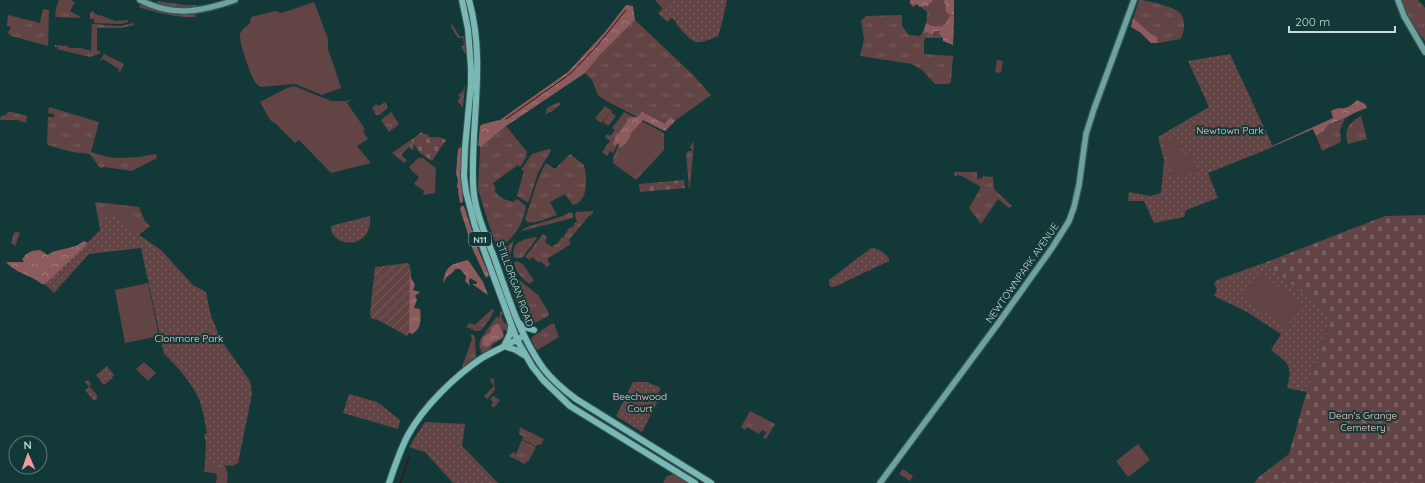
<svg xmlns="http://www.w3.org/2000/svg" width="1425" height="483" font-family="Quicksand,sans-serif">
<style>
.grass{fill:url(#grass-tufts)}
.forest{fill:url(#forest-crowns)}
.cemetery{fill:url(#cemetery-stones)}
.park{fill:url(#park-dots)}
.garden{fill:url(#garden-furrows)}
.pitch{fill:#634445}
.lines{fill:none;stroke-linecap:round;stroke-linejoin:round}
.stream{stroke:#360d12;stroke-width:1}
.major-casing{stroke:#325654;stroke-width:8}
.highway-casing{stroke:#325654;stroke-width:8}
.major{stroke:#6ea29f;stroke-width:5.5}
.highway{stroke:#79b8b5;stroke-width:6}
.labels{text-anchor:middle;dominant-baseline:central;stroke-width:4;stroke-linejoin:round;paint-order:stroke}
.shield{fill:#123937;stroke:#90aaa8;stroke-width:1}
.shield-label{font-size:9px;font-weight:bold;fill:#c6dad9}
.park-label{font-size:10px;fill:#fbc9ca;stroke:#123937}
.street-label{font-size:10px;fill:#c6dad9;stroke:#123937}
</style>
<defs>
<pattern id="grass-tufts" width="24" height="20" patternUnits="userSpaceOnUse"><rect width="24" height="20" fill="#634445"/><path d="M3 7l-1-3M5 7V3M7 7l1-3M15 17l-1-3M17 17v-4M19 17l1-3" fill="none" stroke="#785e5f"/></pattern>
<pattern id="forest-crowns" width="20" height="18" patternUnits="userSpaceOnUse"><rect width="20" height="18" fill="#8d5b5d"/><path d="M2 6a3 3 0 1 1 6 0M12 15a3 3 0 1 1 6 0" fill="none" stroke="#a07a7b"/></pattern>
<pattern id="cemetery-stones" width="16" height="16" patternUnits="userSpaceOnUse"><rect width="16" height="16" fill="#634445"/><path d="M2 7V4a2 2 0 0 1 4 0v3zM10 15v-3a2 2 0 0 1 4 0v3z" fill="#785e5f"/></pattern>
<pattern id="park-dots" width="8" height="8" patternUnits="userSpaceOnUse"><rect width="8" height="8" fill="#634445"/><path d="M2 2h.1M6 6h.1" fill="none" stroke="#785e5f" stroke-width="1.8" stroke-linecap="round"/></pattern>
<pattern id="garden-furrows" width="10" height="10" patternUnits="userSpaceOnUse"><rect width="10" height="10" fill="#634445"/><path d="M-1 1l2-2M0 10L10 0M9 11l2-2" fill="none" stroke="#785e5f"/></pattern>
</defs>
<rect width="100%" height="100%" fill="#123937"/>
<path class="grass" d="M59 0H70L75 2 70 11 82 18 55 17 56 8Z
M910 0H954L953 45 943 41V38H925L924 41V54L953 56 951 82 948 84H935L922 70 912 64 860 56 864 39 861 21 866 16 902 15V26L909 35 920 36C926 30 927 21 927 12L917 4 915 5 914 7H912Z
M1139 0C1147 0 1173 7 1179 12 1186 17 1185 33 1180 39L1158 43H1151L1140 32 1131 27Z
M1401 0H1418L1425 8V41C1415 28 1406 16 1401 0Z
M157 1 185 5H197L196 8 180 9 157 4Z
M141 4C161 12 174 14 195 14L196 17C177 18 160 13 141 8L139 6Z
M43 9 49 10 48 46 11 36 8 33 11 27 7 25 8 15 40 23Z
M92 11 99 16 100 15 115 21 128 20V22L121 24 94 23V19H90V13Z
M635 20 692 74 711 95 662 130 603 99 598 95 592 80 585 73 600 55Z
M134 23V25L121 28H97V50L101 52 99 54 90 57 57 49 58 47H55V45L68 46 69 48H81L91 51 92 24 121 26Z
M452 24 460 37 464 36 466 54H465L461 46H464L463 38H458L451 27Z
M104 54 124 64 120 72 118 71 119 69 103 59 101 61H100Z
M385 102 388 108 379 115H376L372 108 376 104 379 106Z
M559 102 561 104 551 112H550L546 114C545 105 553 106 559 102Z
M49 107 99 122 91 152 107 157 120 158 139 157 156 154 157 158 132 171 104 167 100 168 90 154 72 152 48 145 47 143 48 117H54V114L48 113Z
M8 112H12L27 116 26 123 18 120H0L1 116 6 115Z
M391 112 399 124 389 132 381 120Z
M624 112 664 133V150L636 180 613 163V158L619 144 618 143 613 153 610 151 607 156 602 152 610 141 605 137 607 134 610 136 615 130 612 128Z
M1361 116 1367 139 1348 144C1344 129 1348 123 1361 116Z
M1345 118 1340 130 1341 141 1339 143 1322 151 1316 136 1322 132 1329 124 1338 122Z
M506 126 527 152 526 158 520 167 518 165 493 183 496 189 494 190C499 198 505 200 514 202L515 200 517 199 526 206C523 222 519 230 508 241 504 244 502 247 497 247L489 225 478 189 480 148Z
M411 140 414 144 413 146 414 148 412 150 409 147 401 155 407 160 404 163 392 153Z
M694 142 690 187 689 188 686 154 688 151H692V149L690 148V146Z
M549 149 551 150V151L544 162 538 173 529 201 527 202 517 196 524 171 521 170 532 154Z
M570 154 584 165C587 177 589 201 573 205L565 194 550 202 557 215C548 218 536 224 527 222L525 219C532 200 536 180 546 163L555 169Z
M954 172H977V179L982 178 983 176 993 177 994 189 1012 206 1009 208 998 199 981 224 969 208 981 187 962 176 957 175 955 177Z
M95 202 139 207 145 221 150 226 139 235 130 227 111 212 103 220 100 229Z
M593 211V213L588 217 569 240 571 244 547 259 550 264 545 269 546 266 540 261 539 263 532 257 530 260 525 257 543 234 547 237 545 242 552 247 555 244H557L562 237 563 238 569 228 574 226V223L577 222 575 215 576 212Z
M571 212 573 214V218L522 231 523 229 527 227 560 217Z
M535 237 537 238 522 258H514C511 242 522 240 535 237Z
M514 240 510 255 514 273 519 280 538 295 549 313 548 316 533 324 527 325 522 318 500 258 501 253Z
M516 261C526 263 527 273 534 280L530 284C522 279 517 274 514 263Z
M492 309 494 310 490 319 480 331H476L466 327 469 323 475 325Z
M502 311 503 314 501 315 504 323H506L508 328V332L505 330H503L504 336 503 338 493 344 490 349 482 354 479 345 480 340 497 316 498 318 500 317V312Z
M551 324H554L559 337 537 350 531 339 532 337Z
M472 334 475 337 476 358 463 368 462 367 472 339 471 335Z
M492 378 494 380 495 390 487 399 484 396 494 386 490 380Z
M493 396 500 400 494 408 491 405 493 402 490 399Z
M750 411 775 424 766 439 763 438 766 432 762 430 759 434 747 427 745 430 741 427Z
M520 427 544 439 541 445 538 444 536 446 522 439 524 437 519 434Z
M522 440 536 447 528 462 526 461 525 464 509 456 513 452 516 454Z
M205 464C223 465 230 462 227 483H216L217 476 215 473 204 472Z
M673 474 689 483H663L666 477Z"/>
<path class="forest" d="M910 0H932V3L927 6H921L919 7 917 4 915 5 910 4Z
M944 0H954V15H951L946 12Z
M626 5 633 6 635 20 600 55 585 73 506 126 480 148V146H478L480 126 483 124 500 120 568 72 605 32Z
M950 16H954L953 45 943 41V38L939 34 940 31H934L932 35 928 32 923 33 926 23 931 26 943 27Z
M1133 18 1151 34 1157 37 1158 43H1151L1140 32 1131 27Z
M1357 100 1365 104 1367 108C1353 112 1343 121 1329 124L1322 132 1316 136 1313 129 1281 143 1207 173 1266 133 1272 146 1333 118 1331 111C1339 107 1338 109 1345 108 1350 107 1354 103 1357 100Z
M642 112 665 124 669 118 671 117 675 121 665 131 643 120 631 133C630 139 625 145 621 147H619V144L618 143 614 146 613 144 615 138 627 122V120L628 118C635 116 639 119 642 112Z
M462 147 461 175 463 202 460 203 458 191 459 190 457 187 458 180 456 173 458 150 459 148Z
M461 206H464L477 247 489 275 486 278 473 250 460 209Z
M84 241 88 243C79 254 57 287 42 284 31 275 15 273 6 262H24L22 259 25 256V255L32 251 40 250 48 255 52 252 76 246Z
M468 260 483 282 488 295 472 284H477V282L470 278 469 281 470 286 465 281 466 276 460 269H455C452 276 447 273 443 284 445 266 451 264 468 260Z
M408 268H410L411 278 415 285 413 290 420 292 415 296 417 300 414 308 420 309C421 319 422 328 412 334L408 332Z
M496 324H499L503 334 502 338 496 341 492 342 489 346 483 345 482 344 483 337 490 333 492 327Z"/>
<path class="cemetery" d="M422 132 423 134H428L429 137H439L446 140 432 161 420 153 411 140Z
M684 180 685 188 640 192 639 184Z
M1425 215V483H1254L1259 477 1289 454 1316 359 1332 316 1264 263 1385 216Z
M15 231 20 233 15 246 11 243Z"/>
<path class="park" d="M672 0H727L722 23 718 36C693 47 694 43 676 24V22L672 18 667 22 658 13Z
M1230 54 1273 147 1208 173 1218 198 1186 210 1184 217 1154 223 1144 201H1128L1129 192 1150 196 1161 193 1164 160 1158 137 1209 107 1188 61Z
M111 212 130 227 139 235 161 250 193 285 206 292 211 316 221 340 250 381 252 394 238 463 232 466 205 464 206 444 204 434 207 433C205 422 203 410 199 399 191 382 177 366 164 354L141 248 89 254 54 293 45 284 80 251 100 230 103 220Z
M370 216C373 252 329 247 331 226Z
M871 248C877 247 885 253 889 258V261L834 287H831L829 284V280Z
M1264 263 1332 316 1316 359 1307 392 1287 388C1293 365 1289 364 1271 350L1281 334 1247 312 1214 296 1217 289 1214 284 1217 280Z
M107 366 114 375 112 377 113 378 104 385 96 375Z
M88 380 91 384 89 386 97 395V399L94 401 85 390 89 387 85 382Z
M633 382H647L661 388 657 395 660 397 642 432 616 416Z
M349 394 377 402 400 420 398 429 343 413Z
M425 422 465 424 462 446 498 483H453L425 452 409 447Z"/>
<path class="garden" d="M465 85 463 106 462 107 458 102 460 97 458 95 463 91Z
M408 263 410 265 409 333 407 336 380 321 371 318 370 313 375 267Z"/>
<path class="pitch" d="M655 0H672L663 9Z
M314 2 328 39V50L334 66 341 88 322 95 295 84 260 87C258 85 255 83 254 80 250 74 239 41 240 35 241 29 246 27 250 23L251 17 275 11 282 13Z
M929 3 946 4 943 18 930 17Z
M930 18 943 19V25L930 24Z
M997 60 1003 61 1001 73 995 72Z
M294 86 331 101H346L352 99 347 103 365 129 363 131 368 139 357 146 371 163 331 173 299 140 295 143 276 124 270 120 260 102 287 88Z
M605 106 612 111 601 123 595 118Z
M611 112 616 116 608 126 603 122Z
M644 124 662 139 633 174 615 159Z
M1177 137 1183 156 1192 153 1197 171 1174 178 1163 142Z
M418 158H423L436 168 435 193 423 195 424 191 414 184 419 177 412 171 409 167Z
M1260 273 1303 304 1286 328 1243 297Z
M148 283 159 336 125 343 115 290Z
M144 362 156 373 148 381 136 369Z
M1138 444 1150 460 1128 477 1116 461Z
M903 469 913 476 910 481 899 474Z"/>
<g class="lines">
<path class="stream" d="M506 119 570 74 596 47 626 10
M400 483 410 456"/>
<g class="major-casing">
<path id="major" d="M140 0C173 17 201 12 235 0
M1398 0 1404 16 1425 52
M880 483 997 325 1052 248 1069 221 1074 207 1079 185 1086 134 1094 109 1134 0"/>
</g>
<g class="highway-casing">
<path id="highway" d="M462 0 468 29 471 68V84L465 148 464 176 466 192 475 226 517 340 532 366 543 380 570 406 695 483
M469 0C486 60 471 121 473 182 473 207 485 234 494 257 508 296 519 334 543 368 552 380 564 390 576 399L711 483
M518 322 524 327 534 330
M504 346 516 350 524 355
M504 346 510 334 511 327
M389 483C395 466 400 450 408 435 424 406 455 376 482 358 494 351 508 345 520 338"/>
</g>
<use href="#major" class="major"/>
<use href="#highway" class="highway"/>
</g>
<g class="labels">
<rect class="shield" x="469" y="232" width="22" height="14" rx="3"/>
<g class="shield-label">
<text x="480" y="239">N11</text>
</g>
<g class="park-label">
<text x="1230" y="130">Newtown Park</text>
<text x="189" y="338">Clonmore Park</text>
<text x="640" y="396">Beechwood<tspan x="640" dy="12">Court</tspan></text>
<text x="1363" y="415">Dean's Grange<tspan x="1363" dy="12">Cemetery</tspan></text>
</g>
<g class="street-label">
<text transform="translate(1022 273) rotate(-55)">NEWTOWNPARK AVENUE</text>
<text transform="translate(515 284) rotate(70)">STILLORGAN ROAD</text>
</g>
</g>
<g transform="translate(28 455) rotate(358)"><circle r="19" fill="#123937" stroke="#5a7978"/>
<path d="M0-3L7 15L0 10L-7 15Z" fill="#f59b9e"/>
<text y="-6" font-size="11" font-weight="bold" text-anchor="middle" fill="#c6dad9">N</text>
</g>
<path d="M1289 26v6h106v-6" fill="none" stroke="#c6dad9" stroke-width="2"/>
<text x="1295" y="26" font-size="12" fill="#c6dad9" stroke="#123937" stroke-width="3" paint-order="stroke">200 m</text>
</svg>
